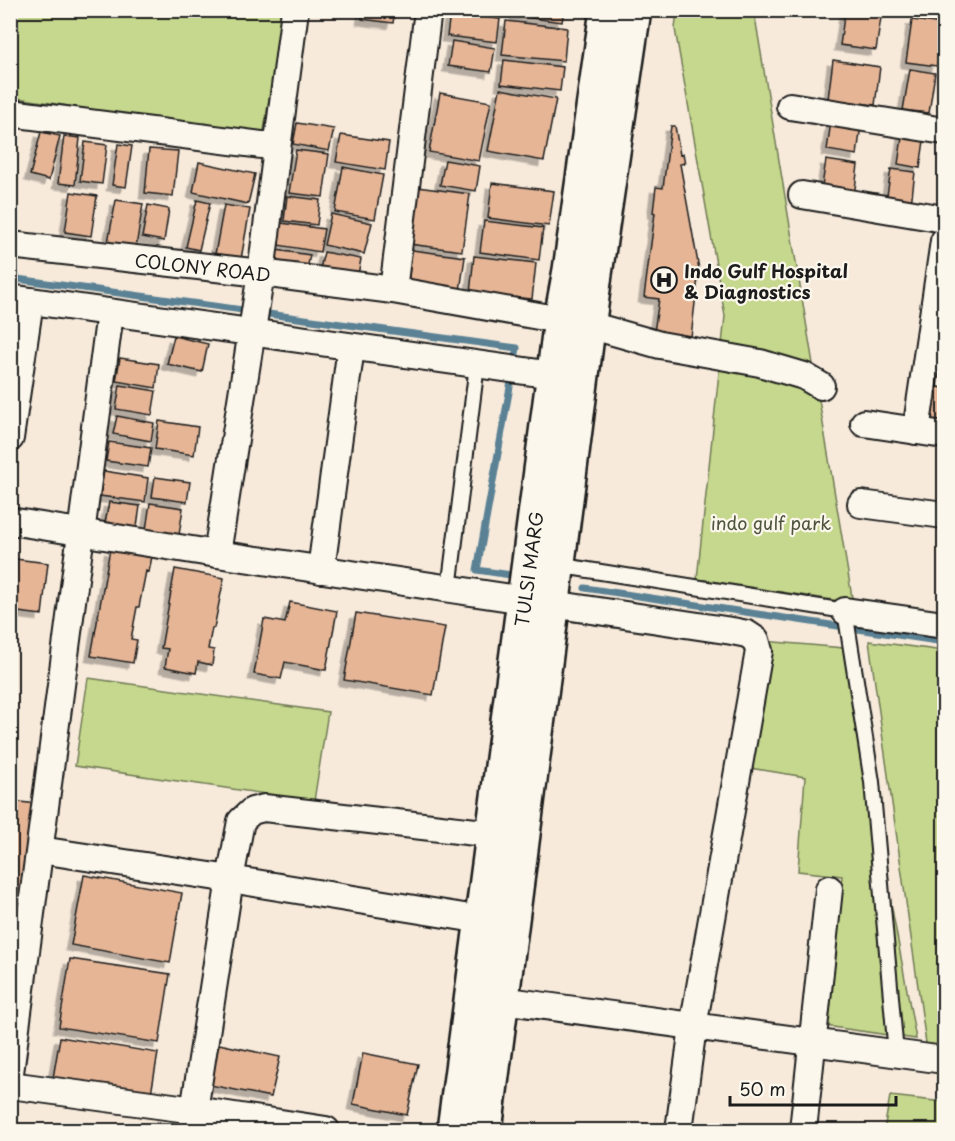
<svg xmlns="http://www.w3.org/2000/svg" width="955" height="1141" font-family="'Playpen Sans',sans-serif">
<style>
.green{fill:#c5d88d;stroke:#707a54;stroke-width:1.5}
.lines{fill:none;stroke-linecap:round;stroke-linejoin:round}
.stream{stroke:#5a8194;stroke-width:7}
.building{fill:#e5b596;stroke:#1c1c1c;stroke-width:1.5;filter:url(#shadow)}
.lane-casing{stroke:#1c1c1c;stroke-width:18}
.street-casing{stroke:#1c1c1c;stroke-width:30}
.secondary-casing{stroke:#1c1c1c;stroke-width:38}
.lane{stroke:#fbf7ec;stroke-width:14}
.street{stroke:#fbf7ec;stroke-width:26}
.secondary{stroke:#fbf7ec;stroke-width:33}
.labels{text-anchor:middle;dominant-baseline:central;stroke-width:4.5;stroke-linejoin:round;paint-order:stroke}
.street-label{font-size:18px;fill:#1c1c1c;stroke:#fbf7ec}
.poi-label{font-size:18px;font-weight:bold;fill:#1c1c1c;stroke:#fbf7ec;text-anchor:start}
.park-label{font-size:18px;fill:#4f543e;stroke:#fbf7ec}
</style>
<defs>
<filter id="shadow"><feDropShadow dx="-5.5" dy="5.5" stdDeviation="0" flood-color="#0004"/></filter>
</defs>
<rect width="100%" height="100%" fill="#f7eadb"/>
<filter id="ink" filterUnits="userSpaceOnUse"><feTurbulence type="fractalNoise" baseFrequency=".0167" numOctaves="2"/><feDisplacementMap in="SourceGraphic" scale="12" xChannelSelector="R" yChannelSelector="G"/><feConvolveMatrix kernelMatrix="1 2 1 2 8 2 1 2 1" color-interpolation-filters="sRGB"/></filter>
<g filter="url(#ink)">
<path class="green" d="M10 11H283L263 136 11 97Z
M677 11H754L853 603 697 579 725 316 675 29Z
M763 641 844 648 916 1039 826 1026 842 876 798 871 805 777 750 768Z
M869 641 944 651V1055L926 1043Z
M88 678 328 712 314 801 75 766Z
M890 1096 944 1102V1130H884Z"/>
<g class="lines">
<path class="stream" d="M10 278 250 311
M261 313 517 348 477 570 518 576
M585 588 944 642"/>
</g>
<path class="building" d="M363 10H395L393 23 362 19Z
M516 10H564L562 22 516 16Z
M845 10 882 11 876 50 840 45Z
M450 13 500 19 497 42 447 36Z
M912 20 943 24 937 66 906 62Z
M506 21 567 28 564 61 502 55Z
M452 41 495 48 491 72 448 66Z
M504 60 563 67 560 91 501 84Z
M833 60 880 67 875 105 828 99Z
M910 69 935 73 929 113 903 110Z
M500 89 556 99 544 161 488 151Z
M440 93 491 102 479 161 429 152Z
M831 121 861 125 857 155 827 150Z
M297 123 334 129 329 151 293 144Z
M671 126H675L680 155 683 154 685 163 680 164 699 269 691 337 654 332 659 299 644 297 655 213 653 212 656 187 663 188Z
M903 131 925 134 920 168 898 164Z
M41 132 60 136 49 180 30 175Z
M341 135 389 142 385 170 336 162Z
M64 136 80 138 75 185 58 183Z
M85 142 107 145 102 184 80 181Z
M118 144 132 146 126 187 112 185Z
M149 149 178 151 173 196 145 193Z
M296 150 329 154 323 197 289 193Z
M445 160 480 166 476 191 440 185Z
M826 160 858 165 854 197 821 192Z
M199 162 255 174 248 204 193 192Z
M343 167 383 175 375 219 335 212Z
M891 169 915 172 911 205 886 202Z
M492 183 554 191 549 226 488 218Z
M417 187 470 194 462 251 409 244Z
M71 192 97 196 91 236 65 232Z
M287 196 320 200 317 225 284 221Z
M116 200 143 204 136 247 108 242Z
M197 200 210 203 199 250 186 247Z
M148 205 169 209 164 241 142 237Z
M224 205 250 209 241 259 215 254Z
M331 214 372 223 364 254 324 245Z
M484 221 543 228 539 260 480 252Z
M281 223 324 229 320 252 278 245Z
M269 249 310 255 306 275 266 269Z
M412 250 465 257 460 291 408 284Z
M324 252 361 259 357 280 319 273Z
M474 256 536 263 532 299 470 293Z
M943 330H944V361L938 360Z
M174 336 208 344 202 372 167 364Z
M120 358 159 364 156 388 116 381Z
M120 385 156 391 152 415 116 409Z
M932 386 944 388V424L927 422Z
M117 416 154 423 151 441 113 434Z
M159 421 198 427 194 455 155 449Z
M109 442 151 448 148 467 106 461Z
M104 471 148 478 145 502 100 496Z
M155 477 190 482 187 502 152 497Z
M109 502 140 506 136 533 104 528Z
M150 503 183 508 179 535 146 530Z
M110 549 152 556 149 572 146 571 139 607H137L131 639 137 640 133 663 91 656Z
M15 559 48 563 42 615 10 611Z
M175 569 224 578 214 628H212L208 649 214 650 212 665 198 662 196 673 165 667 168 649 161 648Z
M290 602 337 611 326 670 285 662 281 679 254 674 264 619 285 623Z
M356 613 445 627 433 695 344 680Z
M10 801 38 804 28 897 10 895Z
M84 875 182 893 170 963 71 945Z
M70 959 170 974 159 1043 59 1027Z
M60 1037 158 1053 151 1094 53 1078Z
M219 1044 280 1057 271 1097 210 1085Z
M363 1053 418 1064 407 1115 353 1104Z"/>
<g class="lines">
<g class="lane-casing">
<path id="lane" d="M557 565 845 611 872 782 896 1054
M449 589 477 365"/>
</g>
<g class="street-casing">
<g id="street">
<path d="M790 106 944 131"/>
<path d="M10 113 277 147"/>
<path d="M802 195 944 219"/>
<path id="s1" d="M10 245 261 273 393 290 589 325 660 345 760 363 804 376 821 386"/>
<path d="M393 290 428 10"/>
<path d="M10 298 553 375"/>
<path d="M864 423 944 435"/>
<path d="M916 431 944 241"/>
<path d="M10 438 30 301"/>
<path d="M861 504 944 515"/>
<path d="M10 521 217 554 732 631 747 634 756 640 759 651 693 1027 679 1130"/>
<path d="M217 554 261 273 295 10"/>
<path d="M321 570 351 347"/>
<path d="M845 611 944 625"/>
<path d="M40 850 230 879 241 821 252 811 264 808 493 834"/>
<path d="M501 1000 944 1060"/>
<path d="M10 1073 110 313"/>
<path d="M10 1085 195 1110 326 1130"/>
<path d="M191 1130 230 879 482 920"/>
<path d="M803 1130 829 889"/>
</g>
</g>
<g class="secondary-casing">
<g id="secondary">
<path id="s2" d="M454 1130 561 319 570 270 607 10"/>
<path d="M485 1130 595 274 634 10"/>
</g>
</g>
<use href="#lane" class="lane"/>
<use href="#street" class="street"/>
<use href="#secondary" class="secondary"/>
</g>
</g>
<defs>
<g id="hospital-ring" transform="scale(1.35)"><circle r="9.5" fill="#fbf7ec" stroke="#1c1c1c" stroke-width="1.5"/><path d="M-5-5h3v3.5h4V-5h3V5h-3V1.5h-4V5h-3Z" fill="#1c1c1c"/></g>
</defs>
<g fill-rule="evenodd">
<use href="#hospital-ring" x="664" y="280"/>
</g>
<g class="labels">
<g class="street-label">
<text stroke="none"><textPath href="#s1" startOffset="194">COLONY ROAD</textPath></text>
<text stroke="none"><textPath href="#s2" startOffset="566">TULSI MARG</textPath></text>
</g>
<g class="poi-label">
<text x="684" y="270">Indo Gulf Hospital<tspan x="684" dy="21">&amp; Diagnostics</tspan></text>
</g>
<g class="park-label">
<text x="771" y="522">indo gulf park</text>
</g>
</g>
<rect width="955" height="1141" fill="none" stroke="#fbf7ec" stroke-width="36"/>
<rect x="18" y="18" width="919" height="1105" fill="none" stroke="#1c1c1c" stroke-width="2" filter="url(#ink)"/>
<path d="M730 1096v9h166v-9" fill="none" stroke="#1c1c1c" stroke-width="3"/>
<text x="739" y="1096" font-size="18" fill="#1c1c1c" stroke="#fbf7ec" stroke-width="4.5" paint-order="stroke">50 m</text>
</svg>
